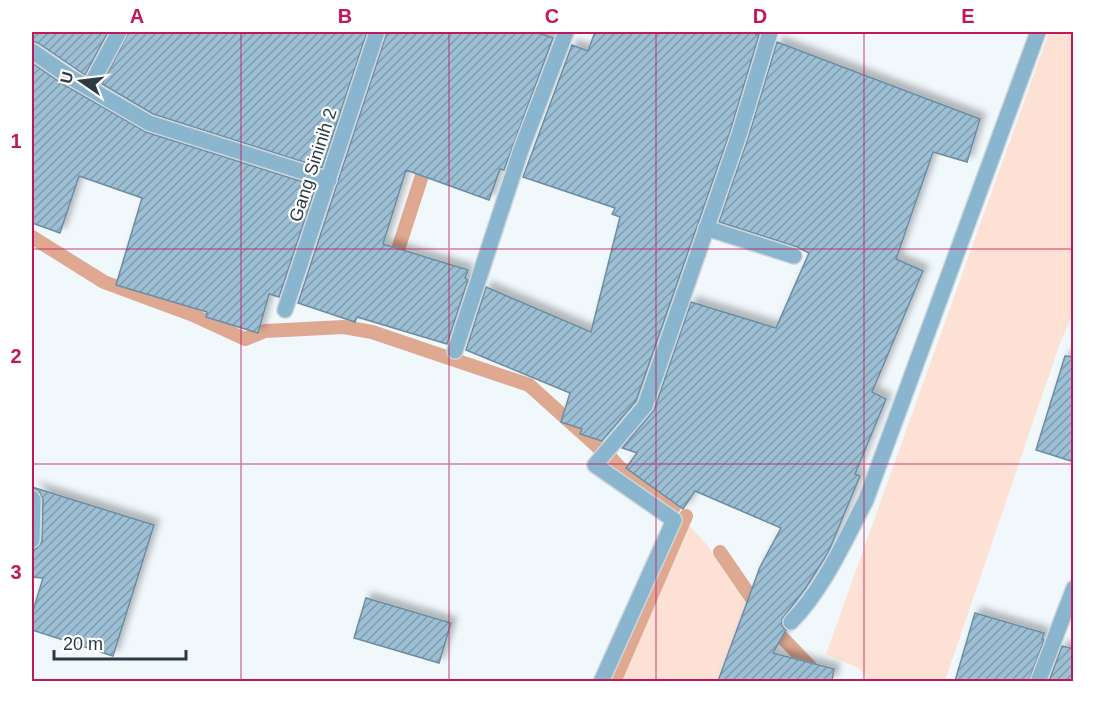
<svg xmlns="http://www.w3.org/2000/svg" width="1105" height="713" font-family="Helvetica,sans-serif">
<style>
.grass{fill:#fde1d5}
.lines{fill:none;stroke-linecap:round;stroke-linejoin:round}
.stream{stroke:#dea891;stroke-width:14}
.building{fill:url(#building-hatch);stroke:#6c8da1;stroke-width:1.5;filter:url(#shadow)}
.minor-casing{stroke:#ced6db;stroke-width:18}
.minor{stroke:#89b5ce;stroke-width:15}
.grid{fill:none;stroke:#c2185b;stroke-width:1.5;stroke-opacity:0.55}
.labels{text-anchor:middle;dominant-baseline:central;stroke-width:4.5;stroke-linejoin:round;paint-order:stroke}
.street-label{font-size:18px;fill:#2c3b43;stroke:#fff}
.neatline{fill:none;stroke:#c2185b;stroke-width:2}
.grid-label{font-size:20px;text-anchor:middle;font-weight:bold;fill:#c2185b}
</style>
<defs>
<pattern id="building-hatch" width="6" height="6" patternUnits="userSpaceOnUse" patternTransform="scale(1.5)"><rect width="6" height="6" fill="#9cbfd4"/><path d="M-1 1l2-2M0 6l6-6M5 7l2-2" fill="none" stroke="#7f9cae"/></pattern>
<filter id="shadow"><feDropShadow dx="5.5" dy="-5.5" stdDeviation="3" flood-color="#0004"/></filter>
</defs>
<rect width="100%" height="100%" fill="#f1f8fc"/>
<path class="grass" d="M1049 32H1073V313L1059 346 945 681H869L858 668 826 654Z
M686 522 707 545 746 603 717 681H616Z"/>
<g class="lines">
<path class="stream" d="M32 237 104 282 193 315 245 339 265 331 344 327 372 332 529 385 599 448
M393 265 427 160
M611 458 620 468 674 507
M720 552 759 609
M770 625 825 682
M614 682 686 516"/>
</g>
<path class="building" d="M32 32H108L85 75 38 43 32 41Z
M129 32H367L322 168 153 114 102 84Z
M387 32H536L553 38 504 170 500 169 489 200 406 170 383 244 468 270 465 278 468 280 447 344 357 317 355 322 298 303Z
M595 32H751L759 35 730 132 636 401 602 441 580 434 582 429 561 422 570 393 466 350 486 287 591 332 620 217 612 214 615 208 523 177 572 45 588 51Z
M777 42 980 119 967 162 933 152 896 259 923 271 872 392 886 399 855 474 860 476 828 553 805 589 782 619V626L786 630 773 653 834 669 832 681H718L760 567 781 528 695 491 683 509 626 468 637 453 622 448 654 410 691 302 776 328 809 253 797 247 719 222 748 138Z
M32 63 63 84 146 132 316 186 279 297 269 294 258 333 206 317 207 312 116 285 142 198 79 176 60 233 32 223Z
M1065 356 1074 357V462L1036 450Z
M32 487 154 525 113 656 32 630V614L43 578 32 577V550L37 548 42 541 43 500 40 493Z
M366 598 451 623 439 663 354 638Z
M975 613 1044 633 1042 639 1044 640 1029 681H955Z
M1062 646 1074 649V681H1049Z"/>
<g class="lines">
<g class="minor-casing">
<path id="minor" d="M32 51 68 76 149 123 329 180
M89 88 119 32
M706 228 794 256
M285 310 377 32
M455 351 521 150 566 32
M32 498 33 500 32 540
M791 622C823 590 845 540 866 500L1038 32
M601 682 674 520 595 465 645 406 739 135 770 32
M1038 682 1074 588"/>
</g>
<use href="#minor" class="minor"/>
</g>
<path class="grid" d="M241 32V682M449 32V682M656 32V682M864 32V682M32 249H1074M32 464H1074"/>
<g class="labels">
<g class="street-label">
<text transform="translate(313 165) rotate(-72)">Gang Sininih 2</text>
</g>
</g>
<rect width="1105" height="713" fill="none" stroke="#ffffff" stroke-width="66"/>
<g transform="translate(81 81) rotate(284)" stroke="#ffffff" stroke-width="4.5" paint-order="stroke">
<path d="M0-4.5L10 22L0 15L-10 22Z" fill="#2c3b43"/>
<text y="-9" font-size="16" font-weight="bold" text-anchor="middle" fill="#2c3b43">U</text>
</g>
<path d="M54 650v9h132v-9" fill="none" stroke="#2c3b43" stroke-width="3"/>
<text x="63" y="650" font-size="18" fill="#2c3b43" stroke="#ffffff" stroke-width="4.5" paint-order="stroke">20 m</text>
<rect x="33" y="33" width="1039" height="647" class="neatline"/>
<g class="grid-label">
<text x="137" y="23">A</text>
<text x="345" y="23">B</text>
<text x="552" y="23">C</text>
<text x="760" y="23">D</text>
<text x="968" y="23">E</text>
<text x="16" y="148">1</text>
<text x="16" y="363">2</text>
<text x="16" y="579">3</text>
</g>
</svg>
